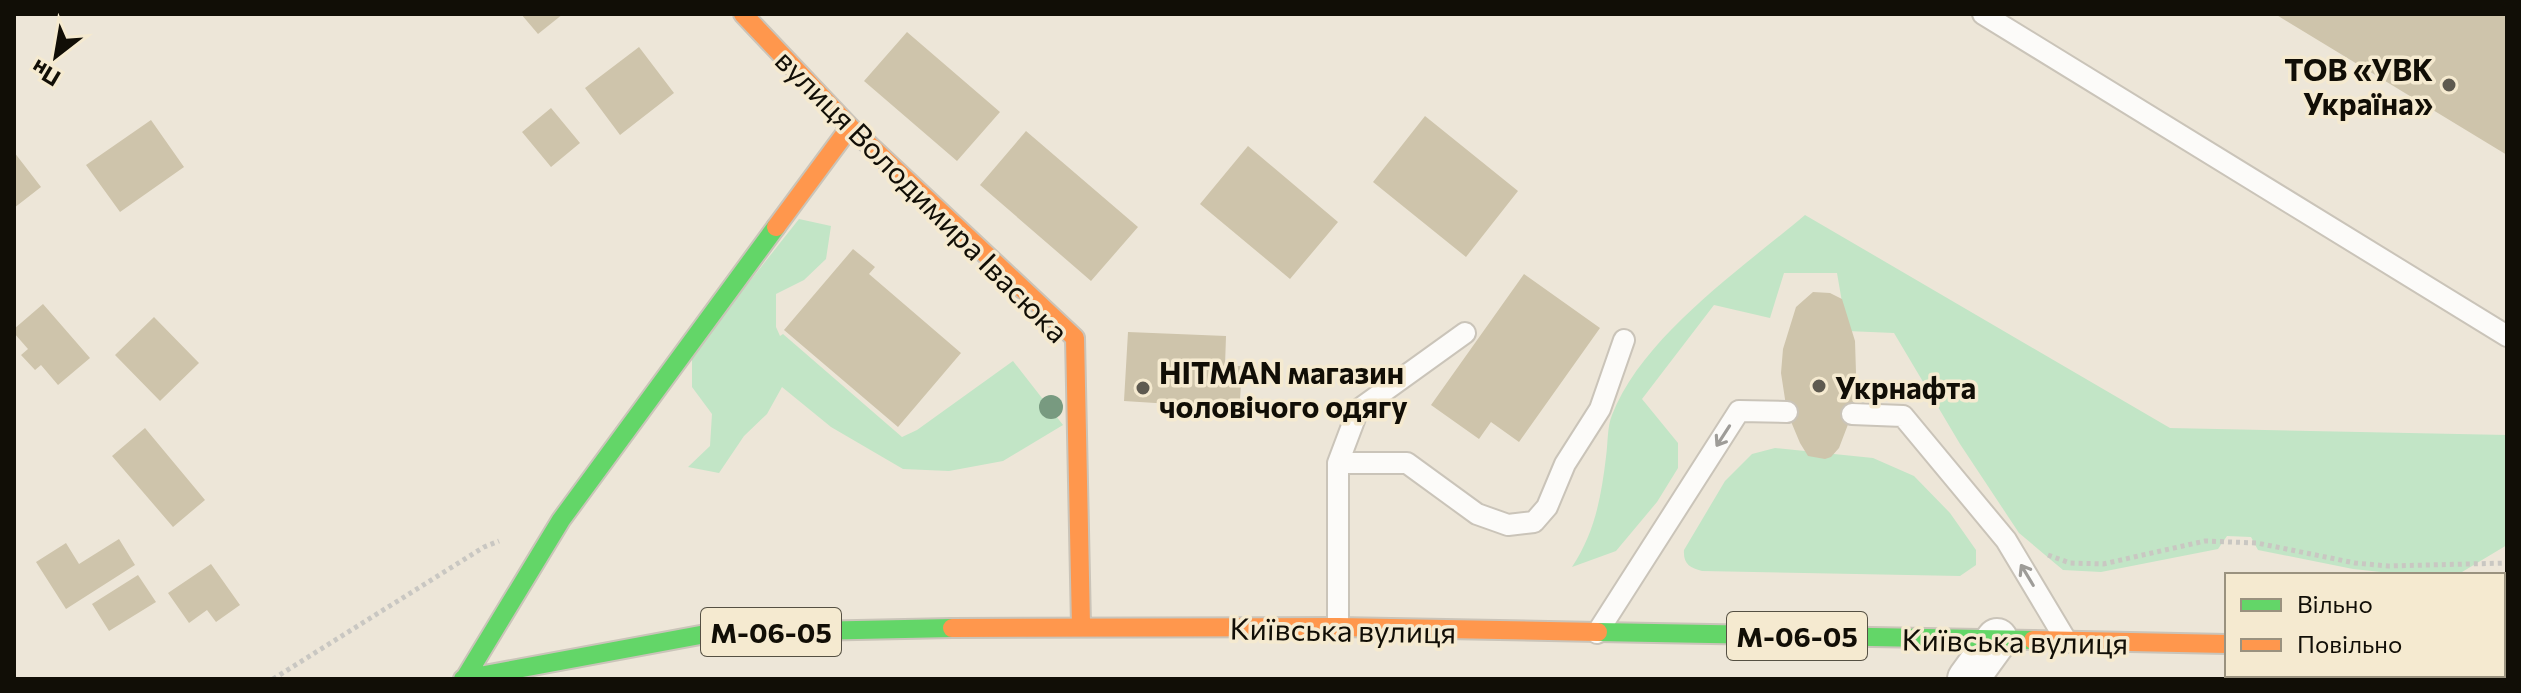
<svg xmlns="http://www.w3.org/2000/svg" width="2521" height="693" font-family="Commissioner,sans-serif">
<style>
.green{fill:#c2e5c6}
.building{fill:#cec4ab}
.lines{fill:none;stroke-linecap:round;stroke-linejoin:round}
.lane-casing{stroke:#cac4b9;stroke-width:24}
.street-casing{stroke:#cac4b9;stroke-width:44}
.fast-casing{stroke:#cac4b9;stroke-width:22}
.slow-casing{stroke:#cac4b9;stroke-width:22}
.path{stroke:#c9c7c2;stroke-width:5;stroke-dasharray:4 4;stroke-linecap:butt}
.lane{stroke:#fcfbf9;stroke-width:20}
.street{stroke:#fcfbf9;stroke-width:40}
.fast{stroke:#63d668;stroke-width:18}
.slow{stroke:#ff974d;stroke-width:18}
.tree{fill:#789a80}
.oneway{stroke:#9e9c98}
.poi-dot{fill:#5e5a50;stroke:#f5ead0;stroke-width:3}
.labels{text-anchor:middle;dominant-baseline:central;stroke-width:7;stroke-linejoin:round;paint-order:stroke}
.shield{fill:#f5ead0;stroke:#555043;stroke-width:2}
.shield-label{font-size:28px;font-weight:bold;fill:#110e06}
.poi-label{font-size:30px;font-weight:bold;fill:#110e06;stroke:#f5ead0;text-anchor:start}
.street-label{font-size:30px;fill:#110e06;stroke:#f5ead0}
</style>
<rect width="100%" height="100%" fill="#ede6d8"/>
<path class="green" d="M1805 215 2170 428 2507 435V545L2457 575H2409L2353 569 2258 550 2251 537 2227 536 2218 549 2101 572 2063 570 2019 533 1960 444 1894 333 1847 331 1837 273H1784L1770 318 1714 305 1642 399 1678 443V468L1657 502 1616 551 1572 567C1595 532 1601 498 1606 457 1608 444 1607 427 1612 415 1643 336 1741 269 1805 215Z
M799 219 831 226 826 259 804 280 776 294V327L780 336 783 334 902 437 917 430 1013 361 1063 425 1003 461 949 471 903 469 831 427 782 387 767 414 744 436 719 473 688 467 710 446 712 414 692 387V354Z
M1775 448 1873 458 1914 476 1950 513 1976 550V565L1960 576 1702 571C1690 568 1683 564 1684 550L1725 481 1752 454Z"/>
<path class="building" d="M521 14H563L538 34Z
M2275 14H2507V155Z
M907 32 1000 112 957 161 864 81Z
M639 47 674 93 620 135 585 88Z
M551 108 580 143 551 167 522 132Z
M1425 116 1518 191 1466 257 1373 182Z
M151 120 184 167 120 212 86 165Z
M1026 131 1138 227 1091 281 980 185Z
M1248 146 1338 222 1290 279 1200 204Z
M14 152 41 187 14 208Z
M853 249 875 267 869 274 961 353 898 427 784 330Z
M1524 274 1600 328 1519 442 1491 422 1479 439 1431 405Z
M1813 292 1830 293 1842 299 1855 341 1856 373 1852 414 1839 448 1831 457 1825 459 1808 456 1800 443 1787 412 1781 373 1783 349 1796 307Z
M43 304 90 358 58 385 41 365 35 370 21 355 28 349 14 333V329Z
M154 317 199 363 160 401 115 355Z
M1128 332 1226 336 1225 366H1242L1239 417 1171 413V404L1124 401Z
M145 428 205 500 173 527 112 456Z
M119 539 135 565 66 609 36 562 66 543 79 564Z
M211 564 240 605 216 622 207 610 189 623 168 593Z
M138 575 156 602 109 631 92 604Z"/>
<g class="lines">
<g class="lane-casing">
<path id="lane" d="M1983 14 2507 336
M1852 414 1903 416 2006 540 2067 642
M1338 463 1358 410 1465 333
M2503 618 2507 613
M1338 627V463H1407L1477 514 1508 525 1534 522 1547 507 1565 464 1600 409 1624 340
M1597 633 1739 411 1787 412
M2499 675 2502 679"/>
</g>
<g class="street-casing">
<path id="street" d="M1968 679 1997 639
M2394 679 2396 675"/>
</g>
<g class="fast-casing">
<path id="fast" d="M1598 632 2033 640
M2503 647H2507
M465 678 561 520 776 227
M463 679 711 633 952 628"/>
</g>
<g class="slow-casing">
<path id="slow" d="M743 14 850 127 1075 338 1081 626
M776 227 850 127
M952 628 1338 627 1598 632
M2033 640 2227 644"/>
</g>
<path class="path" d="M2048 555 2070 563 2103 564 2205 541 2257 543 2355 563 2388 566 2507 563
M273 679 484 547 499 541"/>
<use href="#lane" class="lane"/>
<use href="#street" class="street"/>
<use href="#fast" class="fast"/>
<use href="#slow" class="slow"/>
</g>
<circle class="tree" cx="1051" cy="407" r="12"/>
<defs><path id="oneway-shaft" d="M-6 0H5M1.5-3L5.5 0L1.5 3" fill="none" stroke-width="1.6" stroke-linecap="round" stroke-linejoin="round" transform="scale(2)"/></defs>
<g class="oneway">
<use href="#oneway-shaft" transform="translate(1723 436) rotate(123)"/>
<use href="#oneway-shaft" transform="translate(2027 575) rotate(-121)"/>
</g>
<g class="poi-dot">
<circle cx="2449" cy="85" r="8"/>
<circle cx="1819" cy="386" r="8"/>
<circle cx="1143" cy="388" r="8"/>
</g>
<g class="labels">
<g class="shield">
<rect x="701" y="608" width="140" height="48" rx="6"/>
<rect x="1727" y="612" width="140" height="48" rx="6"/>
</g>
<g class="shield-label">
<text x="771" y="632">М-06-05</text>
<text x="1797" y="636">М-06-05</text>
</g>
<g class="poi-label">
<text x="2433" y="68" text-anchor="end">ТОВ «УВК<tspan x="2433" dy="34">Україна»</tspan></text>
<text x="1159" y="371">HITMAN магазин<tspan x="1159" dy="34">чоловічого одягу</tspan></text>
<text x="1835" y="386">Укрнафта</text>
</g>
<g class="street-label">
<text transform="translate(923 195) rotate(45)">вулиця Володимира Івасюка</text>
<text transform="translate(1343 629) rotate(1)">Київська вулиця</text>
<text transform="translate(2015 640) rotate(1)">Київська вулиця</text>
</g>
</g>
<rect width="2521" height="693" fill="none" stroke="#110e06" stroke-width="32"/>
<rect x="2225" y="573" width="280" height="104" fill="#f5ead0" stroke="#9a927f" stroke-width="2"/>
<rect x="2241" y="599" width="40" height="12" fill="#63d668" stroke="#9a927f" stroke-width="2"/>
<text x="2297" y="613" font-size="24" fill="#110e06">Вільно</text>
<rect x="2241" y="639" width="40" height="12" fill="#ff974d" stroke="#9a927f" stroke-width="2"/>
<text x="2297" y="653" font-size="24" fill="#110e06">Повільно</text>
<g transform="translate(56 56) rotate(211)" stroke="#f5ead0" stroke-width="6" paint-order="stroke">
<path d="M0-6L14 30L0 20L-14 30Z" fill="#110e06"/>
<text y="-12" font-size="22" font-weight="bold" text-anchor="middle" fill="#110e06">Пн</text>
</g>
</svg>
